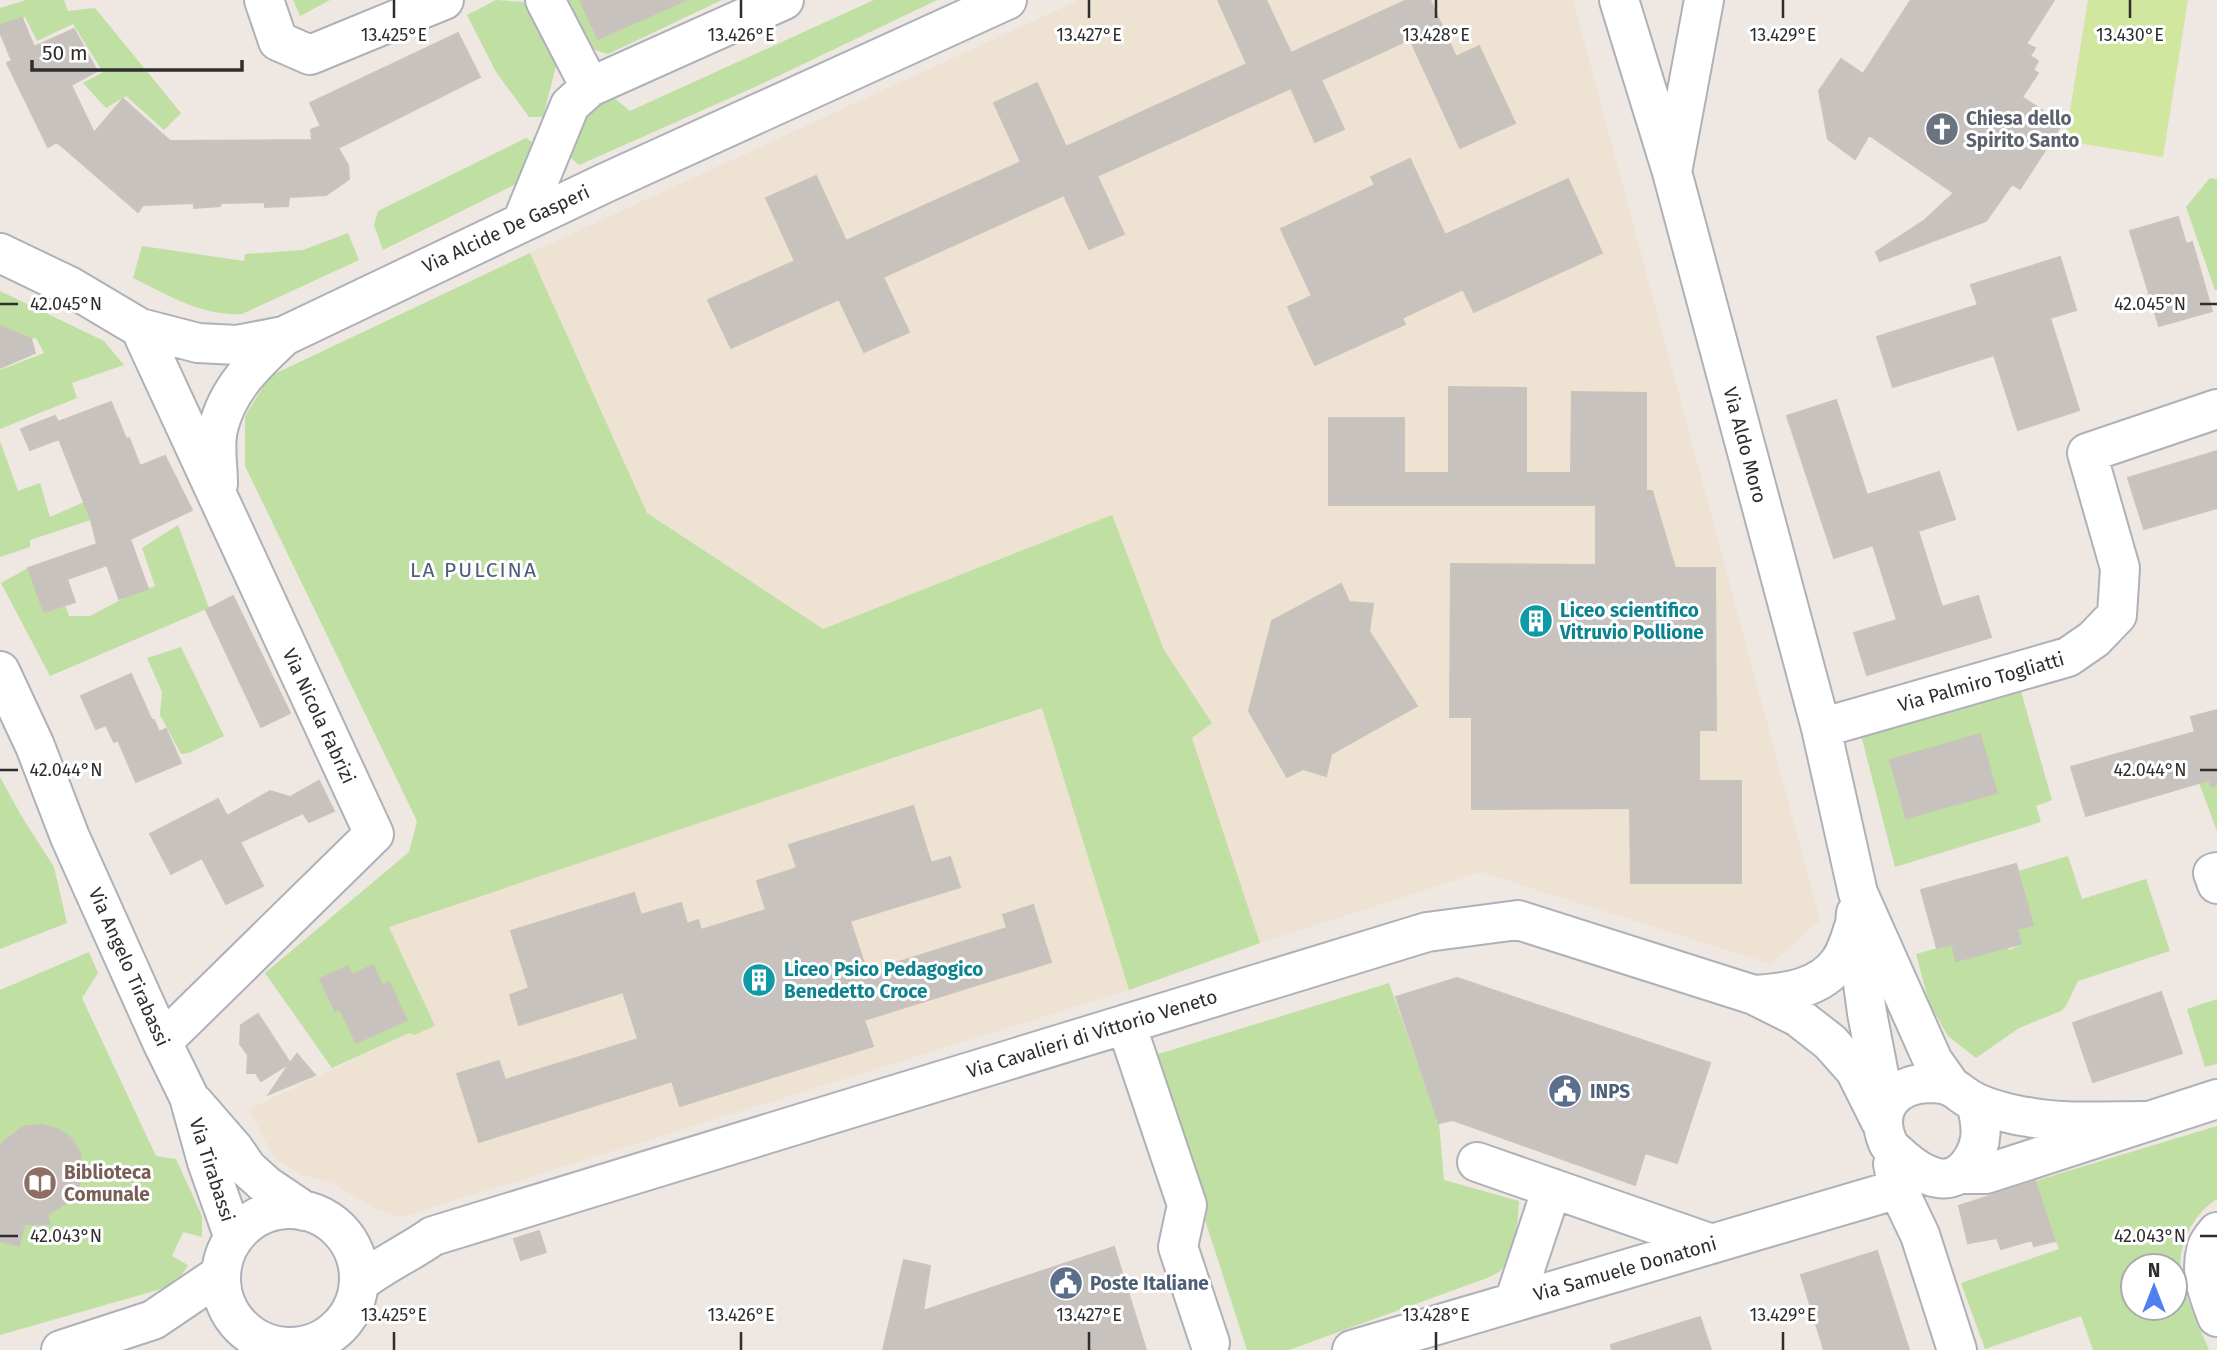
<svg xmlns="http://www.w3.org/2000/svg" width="2217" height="1350" font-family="'Fira Sans',sans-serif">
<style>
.education{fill:#eee2d3}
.green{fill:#bfe0a2;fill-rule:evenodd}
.pitch{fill:#d1e79f}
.building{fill:#c7c2bd;stroke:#cac3bb;stroke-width:2}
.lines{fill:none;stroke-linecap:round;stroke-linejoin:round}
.minor-casing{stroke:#aeb1b9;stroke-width:42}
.minor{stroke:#fff;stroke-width:38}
.ticks{fill:none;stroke:#2e2e2e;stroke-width:2.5}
.labels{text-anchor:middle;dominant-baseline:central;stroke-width:6;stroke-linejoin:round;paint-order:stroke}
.worship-label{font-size:19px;font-weight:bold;fill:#5b616d;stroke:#fff;text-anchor:start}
.street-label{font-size:19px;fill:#2e2e2e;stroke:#fff}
.culture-label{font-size:19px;font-weight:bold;fill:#0d838f;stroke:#fff;text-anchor:start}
.service-label{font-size:19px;font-weight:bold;fill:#4e5e75;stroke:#fff;text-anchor:start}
.education-label{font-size:19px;font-weight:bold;fill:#785e54;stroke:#fff;text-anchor:start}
.neighbourhood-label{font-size:21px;letter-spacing:2px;fill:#505e7c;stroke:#fff}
.ticks-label{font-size:18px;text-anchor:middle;fill:#2e2e2e;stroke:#fff;stroke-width:6;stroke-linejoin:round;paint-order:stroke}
</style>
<rect width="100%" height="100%" fill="#eee7e2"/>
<path class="education" d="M1079 0H1573L1820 920 1771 964 1481 872 1260 943 1192 738 1212 723 1164 650 1112 515 823 629 647 513 530 253Z
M1042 708 1129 990 401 1217 375 1209 333 1183 302 1175 274 1158 249 1109 409 1033 414 1035 389 927Z"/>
<path class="green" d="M26 0H64L68 11 95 8 181 113 164 130 126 96 106 108 83 83 103 72 73 24 37 41 25 17 0 25V8Z
M293 0H330L300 16Z
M496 0 523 2 539 21 556 66 543 117H529L496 72 467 15Z
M562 0H580L599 39 675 5 673 0H722L608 54C579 48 574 25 562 0Z
M874 0H937L755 87 579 165 571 158 572 148 589 109 612 96 630 111Z
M526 138 532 142 516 184 383 250 374 225 378 211Z
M2210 178 2217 179V290H2215L2186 207Z
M348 233 359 260 242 314C201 316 168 295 133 278L142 246 244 261 245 254 303 250Z
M530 253 647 513 823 629 1112 515 1164 650 1212 723 1192 738 1260 943 1129 990 1042 708 389 927 435 1026 414 1035 409 1033 332 1068 265 973 409 852 417 821 245 466V416L270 376Z
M0 291 104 341 124 365 72 383 77 398 0 429V370L44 353 36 338 31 339 0 326Z
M0 441 18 491 40 483 50 517 102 494 109 514 30 540V547L0 557Z
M178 525 209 608 50 676 1 583 28 568 44 612 65 605 69 616H90L128 596 155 586 142 548Z
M181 647 224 736 189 753 181 754 160 715 162 692 147 658Z
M2020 688 2052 800 2036 806 2041 822 1895 867 1861 735Z
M2217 764V831L2199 783 2209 780Z
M0 777 22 817 54 867 67 923 0 949Z
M2068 856 2082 899 2146 879 2170 951 2078 981 2066 1006 2061 1011 2019 1028 1976 1058 1948 1036 1929 1003 1916 954 1952 944 1956 960 2004 933 2009 950 2021 945 2017 929 2032 925 2018 871Z
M89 952 98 973 82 998 156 1156 176 1159 202 1216V1237L183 1232 172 1256 188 1265 175 1285 0 1335V990Z
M1389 983 1439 1123 1444 1180 1519 1201C1518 1221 1515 1253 1502 1269 1499 1273 1491 1276 1487 1278L1289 1350H1247L1152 1056Z
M2217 999V1064L2205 1067 2187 1009Z
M2217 1126V1199C2193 1214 2177 1245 2181 1273 2185 1299 2199 1326 2209 1350H2093L2081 1316 1985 1349 1961 1283 2059 1249 2035 1181ZM2175 1266V1308H2133V1266Z"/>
<path class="pitch" d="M2088 0H2188L2163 157 2065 141Z"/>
<path class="building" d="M580 0H686L598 39Z
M1218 0H1266L1291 53 1407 0H1430L1456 57 1479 46 1515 123 1460 148 1410 39 1321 80 1344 129 1315 142 1291 88 1097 176 1124 234 1089 249 1064 195 883 277 909 332 864 352 839 299 731 348 708 300 795 261 766 198 816 176 846 241 1021 162 994 103 1037 83 1066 147 1247 64Z
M1911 0H2054L2026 44 2035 48 2030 56 2038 61 2033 70 2038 73 2022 97 2062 124 2020 189 2012 184 1986 221 1880 261 1876 252 1925 220 1954 193 1869 135 1855 159 1828 139 1819 91 1841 59 1863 74Z
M22 18 34 47 74 29 97 71 71 85 94 133 123 99 170 141 312 140 311 130 321 126 310 103 458 33 480 77 338 148 348 165 349 179 326 195 289 197 288 206 265 207V202L221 203 220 206 194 208V203L143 205 138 212 57 142 48 147 7 63 12 61 0 32V25Z
M1410 159 1445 235 1568 179 1602 253 1474 312 1463 289 1402 318 1405 324 1315 365 1288 307 1312 296 1281 229 1375 185 1371 177Z
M2178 217 2186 244 2192 242 2212 311 2159 326 2130 231Z
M2060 257 2076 310 2050 318 2079 410 2018 430 1994 355 1893 387 1877 337 1978 305 1971 285Z
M0 326 31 339 35 353 0 368Z
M1449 387 1526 388V473H1571L1572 392 1646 393V491H1652L1675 568H1715L1716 730H1699V781H1741V883H1631L1630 808 1472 809V717H1450L1451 564 1596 565V505H1329V418H1404V473H1449Z
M1836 400 1867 495 1939 472 1955 519 1918 531 1942 607 1978 596 1991 637 1867 675 1854 633 1897 620 1873 545 1834 558 1787 416Z
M111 402 126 439 129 438 140 466 165 456 192 510 130 539 148 589 119 599 107 565 67 579 75 602 44 612 28 568 97 544 91 520 59 439 30 450 21 429 55 416 58 422Z
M2217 451V508L2144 529 2128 478Z
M1341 584 1349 602 1373 604 1369 631 1417 706 1331 754 1326 776 1303 769 1287 777 1249 711 1272 621Z
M233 596 290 713 261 727 206 610Z
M131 674 152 721 154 720 159 732 166 729 181 763 136 782 118 740 114 742 106 725 96 729 81 696Z
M2217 710V785L2211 786 2209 780 2086 816 2071 767 2195 732 2191 717Z
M1980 734 1997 793 1906 818 1890 760Z
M319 781 334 811 309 822 303 813 240 842 263 886 226 904 202 858 171 874 150 834 218 799 227 816 270 791 293 798 292 796Z
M913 806 931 863 950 857 960 887 850 921 867 972 1007 928 1003 915 1033 905 1051 962 864 1020 873 1046 680 1106 672 1081 479 1142 457 1074 499 1061 505 1080 638 1039 623 992 519 1025 510 995 529 988 511 931 634 893 641 915 681 903 687 924 698 920 701 930 766 910 757 881 797 868 789 845Z
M2016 864 2033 925 2017 929 2021 944 1956 961 1952 944 1937 948 1921 890Z
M373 965 382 985 389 982 407 1020 356 1043 340 1009 335 1011 320 979 348 966 352 975Z
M1457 978 1710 1063 1677 1163 1645 1153 1635 1185 1453 1120 1439 1123 1396 997Z
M2161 992 2182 1053 2093 1082 2073 1023Z
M258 1014 290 1063 261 1081 256 1073H247L248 1055 240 1044 241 1025Z
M297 1054 315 1075 269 1094 290 1063Z
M42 1125 58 1129 72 1139 80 1153 82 1174 77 1192 69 1201 47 1215 50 1224H24L19 1246 0 1241V1147L4 1141 25 1126Z
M2035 1181 2055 1241 2034 1246 2032 1240 2001 1249 1997 1238 1968 1243 1959 1206Z
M539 1231 546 1252 521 1260 514 1239Z
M1114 1247 1146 1350H883L904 1260 930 1266 923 1311Z
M1877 1251 1909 1350H1824L1801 1275Z
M1700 1317 1711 1350H1612L1611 1345Z"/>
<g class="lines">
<g class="minor-casing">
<path id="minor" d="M264 0 278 41 310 55 444 0
M545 0 590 87
M1619 0 1672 172 1821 728 1858 893 1933 1061 1950 1085
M1673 167 1704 0
M522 222 570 105 590 87 784 0
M0 253 71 287 140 328 198 343 237 345 284 336 605 183 1007 0
M140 328 374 834 162 1042
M218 484C218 467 214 446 218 429 227 389 256 362 284 336
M0 671 35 746 70 837 162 1042 189 1097 207 1162 234 1238
M1821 728 2068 657 2094 639 2117 615 2120 568 2087 453 2217 409
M2217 872 2213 873 2217 884
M1856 913 1855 924 1867 1013 1882 1090 1888 1100
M1754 995C1786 993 1821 989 1840 961 1847 951 1851 936 1855 924
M1126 1024 1187 1205 1178 1247 1210 1343
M194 1103 234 1149 247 1168 267 1186 304 1211
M1976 1103C1982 1126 1984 1143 1970 1163 1950 1191 1923 1176 1902 1158 1897 1153 1890 1148 1888 1143 1873 1109 1894 1084 1929 1083 1958 1083 1956 1094 1977 1103 1990 1109 2013 1115 2028 1117 2066 1124 2107 1121 2145 1121
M1477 1162 1712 1244
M1893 1164 1898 1189 1920 1235 1957 1350
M1961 1174H1986L2217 1099
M221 1278a69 69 0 1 1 138 0a69 69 0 1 1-138 0Z
M2217 1232C2213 1237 2207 1244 2206 1251 2200 1274 2209 1296 2217 1317
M359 1283C383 1264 409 1253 433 1236L1427 932 1518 920 1754 995 1798 1017 1830 1042 1855 1070 1881 1122
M1514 1302 1552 1188
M61 1350 153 1320 221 1274
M1352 1350 1898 1189"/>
</g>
<use href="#minor" class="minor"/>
</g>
<path class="ticks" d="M394 0V18M741 0V18M1089 0V18M1436 0V18M1783 0V18M2130 0V18M0 304H18M2200 304H2217M0 770H18M2200 770H2217M0 1236H18M2200 1236H2217M394 1332V1350M741 1332V1350M1089 1332V1350M1436 1332V1350M1783 1332V1350"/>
<defs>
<g id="church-disc" transform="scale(1.75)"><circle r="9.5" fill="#6b7280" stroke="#fff"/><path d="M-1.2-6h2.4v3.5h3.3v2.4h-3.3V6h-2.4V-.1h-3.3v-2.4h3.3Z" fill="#fff"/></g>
<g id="building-disc" transform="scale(1.75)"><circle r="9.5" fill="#0f9aa8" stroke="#fff"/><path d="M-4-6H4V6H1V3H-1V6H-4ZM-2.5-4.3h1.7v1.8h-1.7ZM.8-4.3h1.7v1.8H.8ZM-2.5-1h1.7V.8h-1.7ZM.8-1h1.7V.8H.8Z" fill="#fff"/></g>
<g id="civic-disc" transform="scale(1.75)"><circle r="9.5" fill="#5c6f8a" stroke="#fff"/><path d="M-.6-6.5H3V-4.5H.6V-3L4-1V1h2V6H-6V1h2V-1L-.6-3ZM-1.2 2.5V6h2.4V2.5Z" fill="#fff"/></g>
<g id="library-disc" transform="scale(1.75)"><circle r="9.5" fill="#8d6e63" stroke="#fff"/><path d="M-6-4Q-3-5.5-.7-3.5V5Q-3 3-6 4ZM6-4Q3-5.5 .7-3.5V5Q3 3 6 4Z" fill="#fff"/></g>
</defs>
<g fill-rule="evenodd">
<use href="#church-disc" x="1942" y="129"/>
<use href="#building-disc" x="1536" y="621"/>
<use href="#building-disc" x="759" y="980"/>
<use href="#civic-disc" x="1565" y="1091"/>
<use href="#library-disc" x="40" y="1183"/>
<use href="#civic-disc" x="1066" y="1283"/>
</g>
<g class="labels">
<g class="worship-label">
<text x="1966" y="118">Chiesa dello<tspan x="1966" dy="22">Spirito Santo</tspan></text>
</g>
<g class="street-label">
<text transform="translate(506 229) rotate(-25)">Via Alcide De Gasperi</text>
<text transform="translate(1745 445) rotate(75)">Via Aldo Moro</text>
<text transform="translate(1981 682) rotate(-16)">Via Palmiro Togliatti</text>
<text transform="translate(319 716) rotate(65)">Via Nicola Fabrizi</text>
<text transform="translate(129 967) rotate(66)">Via Angelo Tirabassi</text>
<text transform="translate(1092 1034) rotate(-17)">Via Cavalieri di Vittorio Veneto</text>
<text transform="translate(212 1170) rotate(72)">Via Tirabassi</text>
<text transform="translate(1625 1269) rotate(-16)">Via Samuele Donatoni</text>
</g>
<g class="culture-label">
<text x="1560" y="610">Liceo scientifico<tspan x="1560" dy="22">Vitruvio Pollione</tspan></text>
<text x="784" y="969">Liceo Psico Pedagogico<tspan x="784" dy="22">Benedetto Croce</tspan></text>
</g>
<g class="service-label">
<text x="1590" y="1091">INPS</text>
<text x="1090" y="1283">Poste Italiane</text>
</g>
<g class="education-label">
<text x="64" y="1172">Biblioteca<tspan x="64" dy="22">Comunale</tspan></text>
</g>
<g class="neighbourhood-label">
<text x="474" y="570">LA PULCINA</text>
</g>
</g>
<g class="ticks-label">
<text x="394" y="41">13.425°E</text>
<text x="741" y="41">13.426°E</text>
<text x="1089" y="41">13.427°E</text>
<text x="1436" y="41">13.428°E</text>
<text x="1783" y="41">13.429°E</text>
<text x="2130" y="41">13.430°E</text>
<text x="66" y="310">42.045°N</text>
<text x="2150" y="310">42.045°N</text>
<text x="66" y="776">42.044°N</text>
<text x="2150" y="776">42.044°N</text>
<text x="66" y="1242">42.043°N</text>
<text x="2150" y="1242">42.043°N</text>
<text x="394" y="1321">13.425°E</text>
<text x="741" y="1321">13.426°E</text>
<text x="1089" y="1321">13.427°E</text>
<text x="1436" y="1321">13.428°E</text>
<text x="1783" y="1321">13.429°E</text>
</g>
<g transform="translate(2154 1287)"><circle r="33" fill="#ffffff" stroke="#ababab" stroke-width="2"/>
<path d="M0-5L12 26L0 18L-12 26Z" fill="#4e80ef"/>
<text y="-10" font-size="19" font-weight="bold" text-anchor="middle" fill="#2e2e2e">N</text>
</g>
<path d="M32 60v10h210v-10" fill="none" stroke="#2e2e2e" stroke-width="3.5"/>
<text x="42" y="60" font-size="21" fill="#2e2e2e" stroke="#ffffff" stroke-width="5" paint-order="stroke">50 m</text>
</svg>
